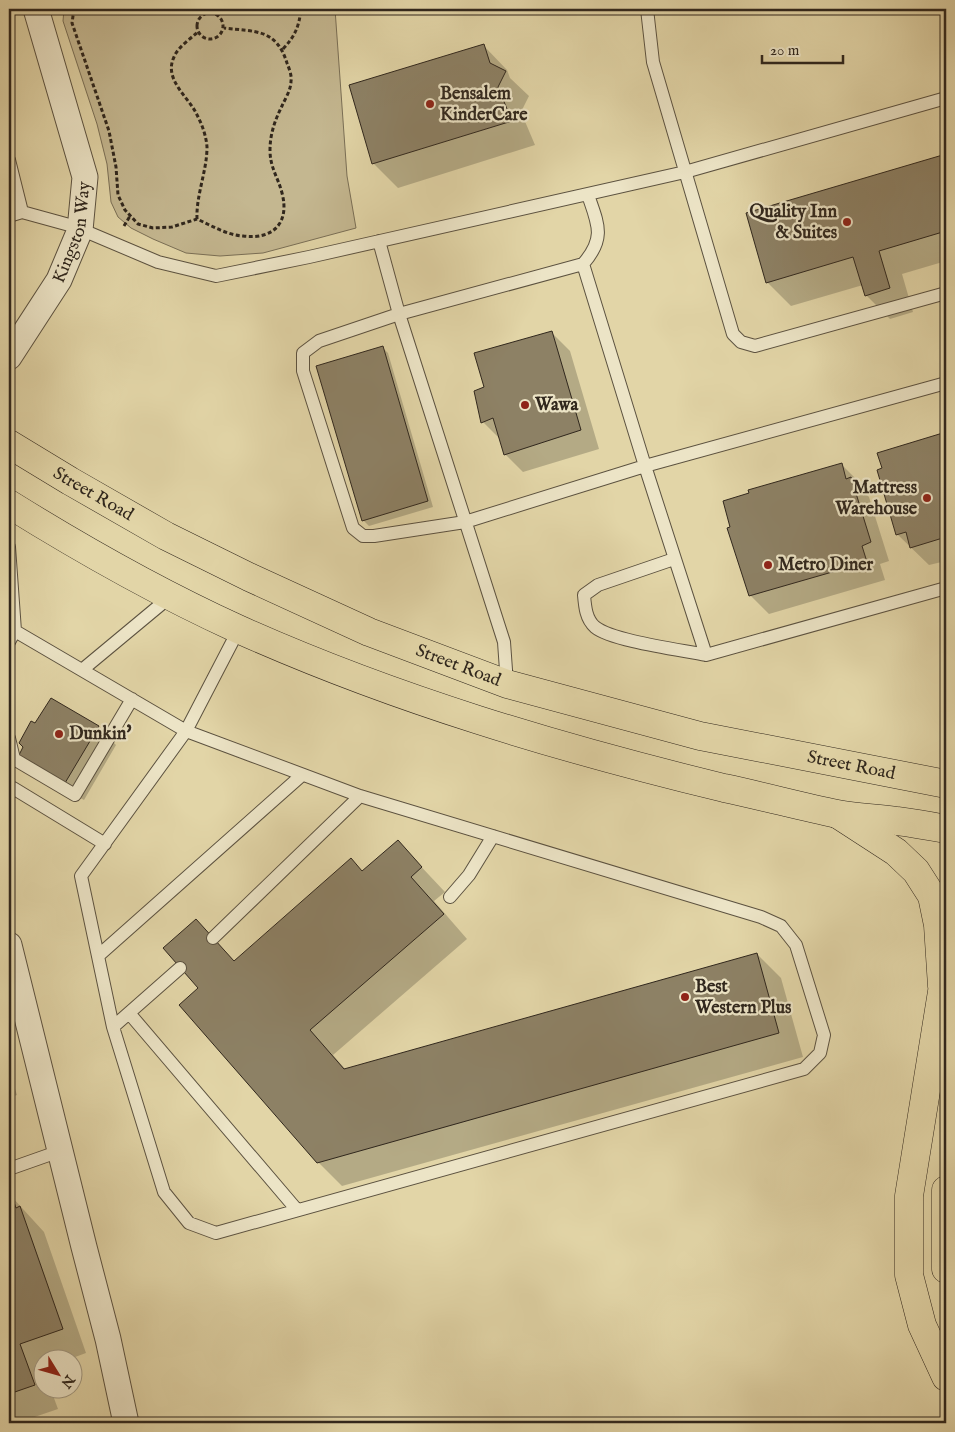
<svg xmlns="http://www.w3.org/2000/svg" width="955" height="1432" font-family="'IM FELL English',serif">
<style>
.green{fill:#c4b790;stroke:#7a6f56}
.shadow{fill:#0003}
.building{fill:#8d8165;stroke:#30271d}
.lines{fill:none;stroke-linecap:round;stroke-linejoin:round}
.service-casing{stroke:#5c5240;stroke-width:14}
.minor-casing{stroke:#5c5240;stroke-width:27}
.primary-casing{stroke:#30271d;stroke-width:29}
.motorway-casing{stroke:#30271d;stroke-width:29}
.path{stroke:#30271d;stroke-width:3;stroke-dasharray:4 2.5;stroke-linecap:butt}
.service{stroke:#ece4c6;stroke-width:12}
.minor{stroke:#ece4c6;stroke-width:25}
.primary{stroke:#e2d5a7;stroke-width:28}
.motorway{stroke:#e2d5a7;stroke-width:28}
.poi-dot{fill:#8f2418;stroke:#ece4c6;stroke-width:2}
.labels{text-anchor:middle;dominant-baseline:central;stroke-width:4.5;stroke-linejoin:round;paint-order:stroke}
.poi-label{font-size:18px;font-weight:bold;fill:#30271d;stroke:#ece4c6;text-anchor:start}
.street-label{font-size:18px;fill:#30271d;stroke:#ece4c6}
</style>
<rect width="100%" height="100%" fill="#e2d5a7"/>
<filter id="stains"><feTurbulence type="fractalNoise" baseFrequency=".004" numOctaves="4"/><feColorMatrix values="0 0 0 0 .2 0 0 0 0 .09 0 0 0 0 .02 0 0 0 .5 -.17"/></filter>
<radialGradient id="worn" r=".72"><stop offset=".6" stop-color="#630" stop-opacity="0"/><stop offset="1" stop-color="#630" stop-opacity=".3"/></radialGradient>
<path class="green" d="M64 9H335L347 176 356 228 263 253 220 256 186 253 153 239 131 228 118 217 111 202 107 164 97 124 63 21Z"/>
<path class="shadow" d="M484 46 507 70 510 78 529 96 521 112 535 145 398 188 374 164 351 86Z
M946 155V261L902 274 913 312 890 319 866 295 863 285 791 306 767 282 747 214Z
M552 333 570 351 599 449 523 472 505 454 501 440 483 422 485 388Z
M382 347 388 353 433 507 369 526 363 520Z
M946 433V561L929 565 898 535 878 471 884 469 879 454Z
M842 465 860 483 862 490 869 497 889 561 880 564 885 580 769 614 750 595 732 528Z
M98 727 116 745 84 800 38 775Z
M398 842 445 892 434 901 467 939 333 1055 346 1070 757 954 781 978 803 1057 342 1186 318 1162 200 989 196 921 235 962 363 872Z
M9 1070 17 1095 9 1098Z
M12 1197 44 1232 86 1353 67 1360H42V1390H51L58 1409 17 1423H9V1344L16 1342 9 1321V1198Z"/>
<path class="building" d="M484 44 490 63 506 71 498 87 512 121 372 164 349 85Z
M946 154V231L879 251 890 288 865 296 853 257 766 283 746 213Z
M552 331 581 430 504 455 493 418 481 423 474 391 484 387 474 353Z
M383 346 428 501 362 521 316 366Z
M946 432V537L910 548 906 532 896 535 877 470 882 468 877 453Z
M842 463 846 479 851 477 871 542 862 546 867 562 749 596 727 528 730 527 723 501 749 493 748 490Z
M51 698 99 726 65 783 18 757 23 747 19 743 31 721 35 723Z
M398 840 422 867 411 877 444 914 310 1030 344 1069 757 953 779 1033 317 1163 179 1005 198 988 163 948 196 919 234 961 351 858 362 871Z
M12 1196 16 1208 20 1206 63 1329 20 1344 35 1385 9 1394V1343L14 1341 9 1325V1197Z"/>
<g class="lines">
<g class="service-casing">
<path id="service" d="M647 9 653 62 733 334 741 342 755 346 946 293
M9 160 22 212
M9 216 22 212 73 226 158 262 216 276 309 257 685 172 946 98
M379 241 399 314 504 642 507 684
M583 264 645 466 465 522 374 536H363L353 528 303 371V353L319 341 399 314 583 264C606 238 598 224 588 195
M946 383 645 466 706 655 946 588
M9 547 15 631 9 642
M674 559 598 585 584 595C585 607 586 619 595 627 612 641 682 650 706 655
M15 631 186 731 239 629
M82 670 171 596
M186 731 360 796 761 917 781 926 796 945 824 1035 820 1053 804 1069 216 1233 189 1223 164 1192 113 1027 81 876Z
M9 738 14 759 75 795 132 699
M9 788H13L105 844
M450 897 469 875 493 836
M213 938 360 796
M98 956 302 775
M129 1013 297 1210
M113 1027 180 968
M9 1169 60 1151"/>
</g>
<g class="minor-casing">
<g id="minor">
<path id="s1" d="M9 357 59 280 80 230 85 177 36 9"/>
<path d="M9 945 84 1247 108 1339 126 1423"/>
</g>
</g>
<g class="primary-casing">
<g id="primary">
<path id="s2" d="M9 444 70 481 166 536 249 577 369 632 507 684 700 736 946 784"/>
<path d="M9 504C83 550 159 593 238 629 394 699 559 748 724 788 762 796 799 806 837 814 856 818 877 818 897 821 913 823 930 826 946 829"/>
</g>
</g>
<g class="motorway-casing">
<path id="motorway" d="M839 815 896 852 916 871 932 896 938 925 942 986
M946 967 909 1196V1275L922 1325 946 1377
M946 1190V1269"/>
</g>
<path class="path" d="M74 9 72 23 109 131 116 167 118 195 125 210 138 224 153 228 172 227 197 219C212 226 227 235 243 236 273 240 290 223 282 193 278 177 270 168 270 150 270 134 275 120 282 106 285 99 291 90 291 81 292 76 289 68 287 63 276 28 255 32 224 28
M197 26a13 13 0 1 1 26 0a13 13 0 1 1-26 0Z
M283 49C295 36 299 27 301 9
M197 219C196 195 207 171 207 147 206 134 201 122 195 111 185 94 164 78 174 57 178 47 190 39 198 32
M124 226 130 216"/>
<use href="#service" class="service"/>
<use href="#minor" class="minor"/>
<use href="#primary" class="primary"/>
<use href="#motorway" class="motorway"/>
</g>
<g class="poi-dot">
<circle cx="430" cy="104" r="5"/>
<circle cx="847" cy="222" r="5"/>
<circle cx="525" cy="405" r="5"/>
<circle cx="927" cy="498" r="5"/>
<circle cx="768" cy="565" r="5"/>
<circle cx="59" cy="734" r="5"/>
<circle cx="685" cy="997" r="5"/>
</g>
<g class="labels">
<g class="poi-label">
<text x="440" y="94">Bensalem<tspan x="440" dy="21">KinderCare</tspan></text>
<text x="837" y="212" text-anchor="end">Quality Inn<tspan x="837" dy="21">&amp; Suites</tspan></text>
<text x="535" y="405">Wawa</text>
<text x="917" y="488" text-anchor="end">Mattress<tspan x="917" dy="21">Warehouse</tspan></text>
<text x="778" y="565">Metro Diner</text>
<text x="69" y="734">Dunkin'</text>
<text x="695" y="987">Best<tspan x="695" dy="21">Western Plus</tspan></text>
</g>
<g class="street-label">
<text stroke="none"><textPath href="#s1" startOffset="142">Kingston Way</textPath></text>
<text stroke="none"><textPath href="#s2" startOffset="98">Street Road</textPath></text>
<text stroke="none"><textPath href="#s2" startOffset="502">Street Road</textPath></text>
<text stroke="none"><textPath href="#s2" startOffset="908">Street Road</textPath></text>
</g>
</g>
<rect width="955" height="1432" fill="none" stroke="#e2d5a7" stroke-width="30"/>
<rect x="10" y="10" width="935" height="1412" fill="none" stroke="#30271d" stroke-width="2.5"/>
<rect x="15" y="15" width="925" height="1402" fill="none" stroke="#30271d"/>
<g transform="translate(58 1374) rotate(127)"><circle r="24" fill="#ece4c6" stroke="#a19882"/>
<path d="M0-4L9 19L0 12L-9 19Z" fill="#8f2418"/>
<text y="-8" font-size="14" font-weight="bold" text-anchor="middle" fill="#30271d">N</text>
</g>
<path d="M762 55v8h81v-8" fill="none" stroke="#30271d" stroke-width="2.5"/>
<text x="770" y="55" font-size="15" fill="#30271d" stroke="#ece4c6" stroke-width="4" paint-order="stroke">20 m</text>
<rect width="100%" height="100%" filter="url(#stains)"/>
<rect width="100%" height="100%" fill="url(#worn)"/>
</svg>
